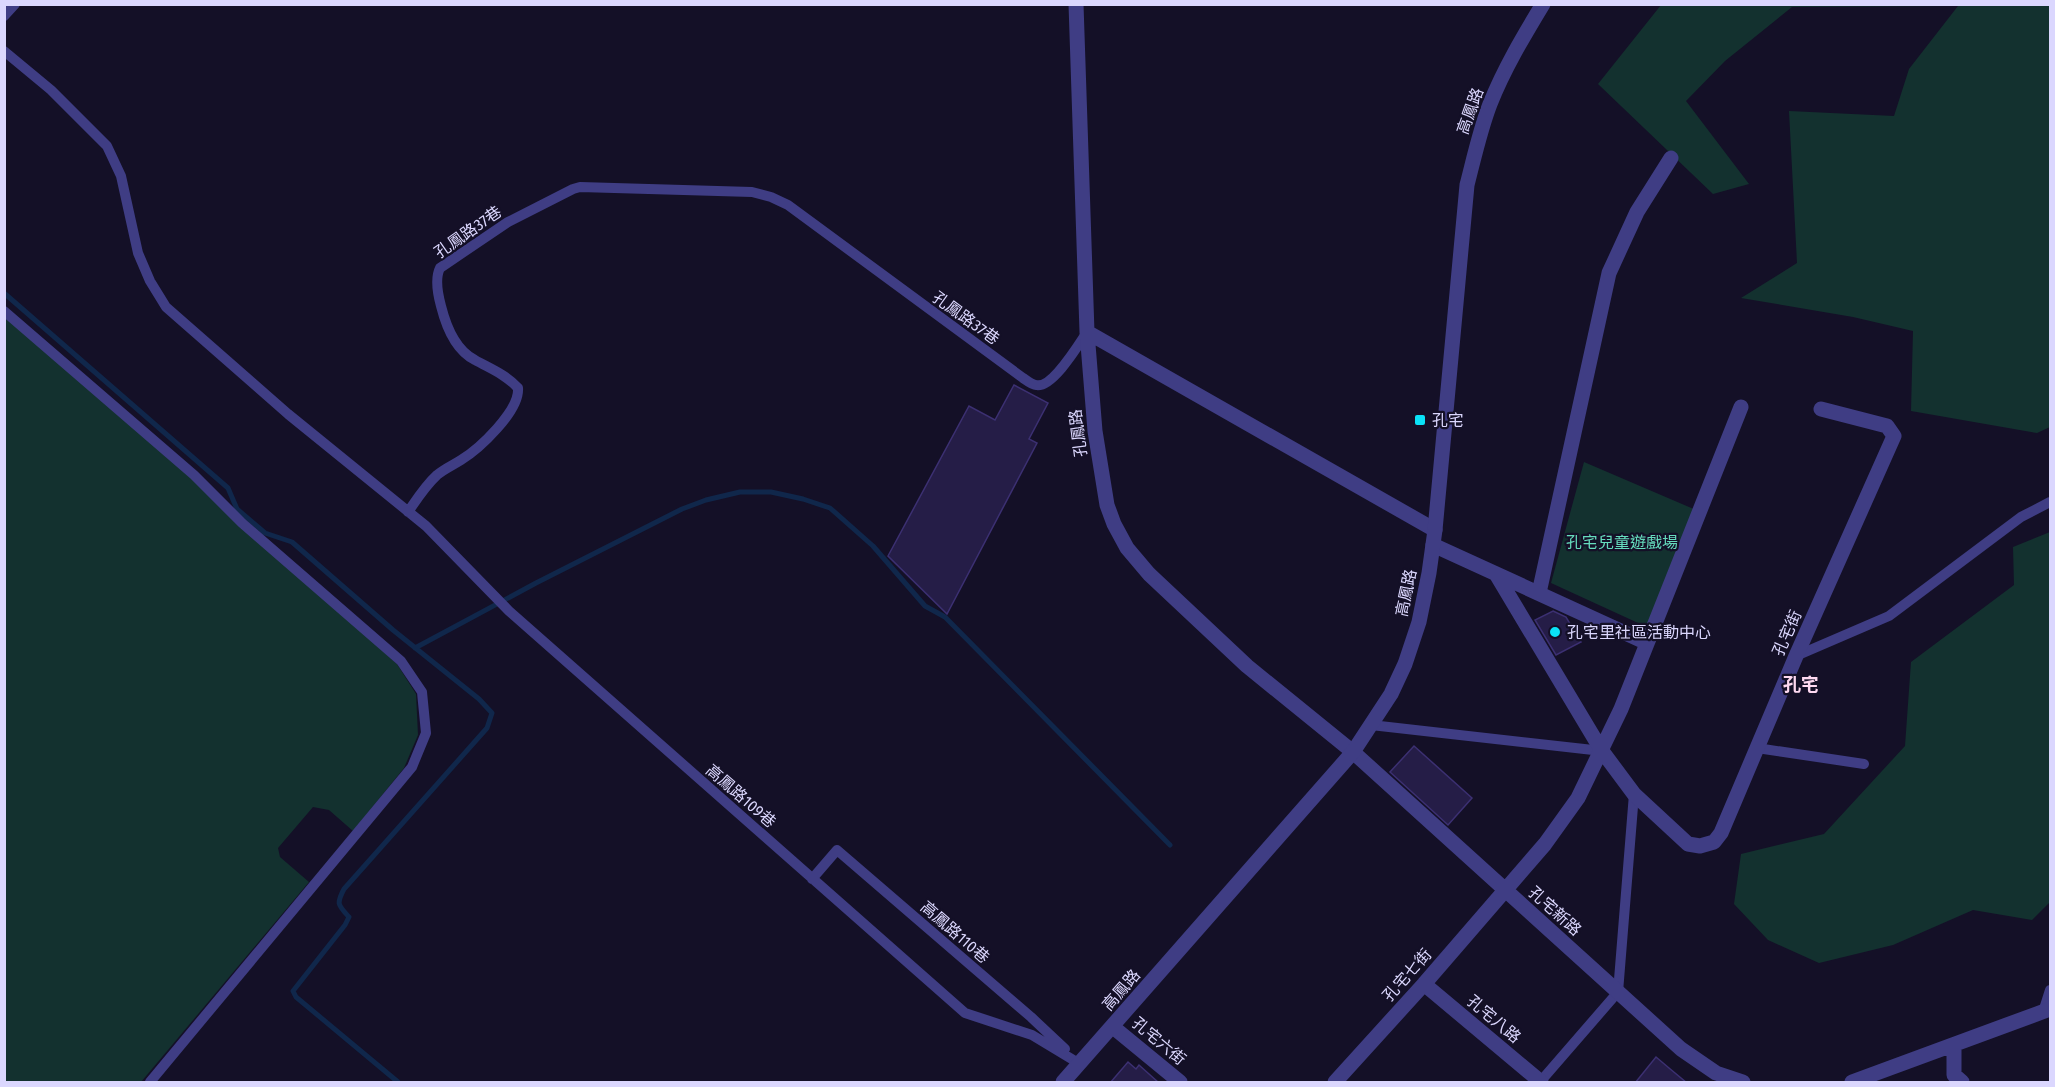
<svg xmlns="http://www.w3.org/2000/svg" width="2055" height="1087" font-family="'Fira Sans Condensed','Noto Sans TC',sans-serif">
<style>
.green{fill:#13312f}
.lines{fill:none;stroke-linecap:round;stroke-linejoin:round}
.stream{stroke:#10274b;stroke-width:5}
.building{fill:#251d47;stroke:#3c3072;stroke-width:1.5}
.service{stroke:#3f3d84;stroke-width:10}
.minor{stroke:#3f3d84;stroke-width:15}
.tertiary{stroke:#3f3d84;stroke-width:15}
.poi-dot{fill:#0ae2f7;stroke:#141027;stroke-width:2}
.labels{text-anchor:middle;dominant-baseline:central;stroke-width:4.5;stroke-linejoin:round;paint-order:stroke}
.street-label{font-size:16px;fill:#dbd7fe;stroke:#141027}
.poi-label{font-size:16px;fill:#dbd7fe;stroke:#141027;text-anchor:start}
.park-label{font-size:16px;fill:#65dcbd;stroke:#141027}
.neighbourhood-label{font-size:18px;font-weight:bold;fill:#fed9f1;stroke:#141027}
</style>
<rect width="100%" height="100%" fill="#141027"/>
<path class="green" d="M1661 5H2050V427L2037 433 1911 411 1913 331 1853 317 1741 298 1797 263 1789 111 1894 116 1909 69 1958 6 1792 7 1725 61 1686 101 1749 184 1713 194 1598 84Z
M4 316 192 478 397 664 416 694 418 735 404 768 353 831 329 810 313 807 278 848 280 857 309 882 141 1082H5Z
M1584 462 1696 510 1649 628 1551 583Z
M2050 532V902L2032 920 1973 910 1893 945 1819 963 1768 940 1734 904 1741 854 1824 834 1905 746 1911 662 2014 585 2013 547Z"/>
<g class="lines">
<path class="stream" d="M4 293 228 488 237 509 265 533 292 542 393 630 479 699 492 713 487 728 344 889C336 904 338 905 349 917L345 925 293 991 296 997 398 1082
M415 648 536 583 682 509 706 500 740 492H771L803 499 830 508 873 546 925 606 945 617 1170 845"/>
</g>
<path class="building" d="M1014 385 1048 403 1029 439 1037 443 947 614 888 556 969 406 995 420Z
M1553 611 1566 617 1581 642 1556 655 1535 620Z
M1414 746 1472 798 1448 825 1390 772Z
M1656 1057 1669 1068 1687 1083H1635Z
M1128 1062 1136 1069 1139 1065 1159 1083H1110Z"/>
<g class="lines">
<path class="service" d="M4 16 15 4
M4 51 51 90 107 146 121 176 138 253 150 281 166 307 288 414 426 526 509 611 965 1013 1032 1035 1080 1064
M4 311 194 475 242 523 401 661 422 692 426 733 412 767 150 1082
M408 512C417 499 425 486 437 475 444 469 453 465 461 460 479 449 520 411 518 388 505 374 491 369 475 360 455 350 446 326 441 306 438 295 435 278 440 268L508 222 573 189 580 187 752 192 771 197 788 205 1023 378C1026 380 1032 385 1036 385 1052 389 1079 344 1087 332
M1796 656 1889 616 2021 517 2050 502
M1371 725 1602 751
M1757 748 1864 764
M812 879 837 850 1031 1017 1065 1049
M2043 1012 2050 990
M1540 1082 1618 992 1634 794"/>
<path class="minor" d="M1076 4 1087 332 1095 431 1107 505 1114 524 1127 548 1149 574 1247 666 1353 752 1681 1049 1716 1073 1743 1082
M1087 332 1435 530
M1433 545 1647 643
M1496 574 1602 751 1634 794 1688 844 1700 846 1714 842 1721 833 1796 656 1894 436 1887 426 1821 409
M1539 593 1609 273 1637 212 1671 158
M1424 984 1541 1082
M1954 1045V1075L1962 1082
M1335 1082 1424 984 1545 844 1578 798 1621 709 1741 407
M1852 1082 2050 1009"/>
<path class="tertiary" d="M1113 1027 1180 1082
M1063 1082 1353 752 1391 694 1405 664 1419 622 1429 573 1435 530 1467 185C1474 158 1480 130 1490 104 1504 69 1523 37 1543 4"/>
</g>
<g class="poi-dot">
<rect x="1414" y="414" width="12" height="12" rx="3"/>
<circle cx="1555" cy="632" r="6"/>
</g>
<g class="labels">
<g class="street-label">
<text transform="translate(1470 111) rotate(-70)">高鳳路</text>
<text transform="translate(468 232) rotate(-35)">孔鳳路37巷</text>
<text transform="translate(966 318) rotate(36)">孔鳳路37巷</text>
<text transform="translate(1078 433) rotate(-97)">孔鳳路</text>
<text transform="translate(1406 593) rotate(-78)">高鳳路</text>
<text transform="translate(1787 633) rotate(-66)">孔宅街</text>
<text transform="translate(741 796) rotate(41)">高鳳路109巷</text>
<text transform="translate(1555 911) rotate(42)">孔宅新路</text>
<text transform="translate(955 932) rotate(41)">高鳳路110巷</text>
<text transform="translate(1407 975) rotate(-48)">孔宅七街</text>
<text transform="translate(1121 990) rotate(-49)">高鳳路</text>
<text transform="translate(1494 1019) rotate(40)">孔宅八路</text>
<text transform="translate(1159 1041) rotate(40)">孔宅六街</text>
</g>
<g class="poi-label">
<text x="1432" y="420">孔宅</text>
<text x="1567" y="632">孔宅里社區活動中心</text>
</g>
<g class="park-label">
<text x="1622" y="542">孔宅兒童遊戲場</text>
</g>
<g class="neighbourhood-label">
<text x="1801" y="685">孔宅</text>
</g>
</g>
<rect width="2055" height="1087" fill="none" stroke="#dbd7fe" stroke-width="12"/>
</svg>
